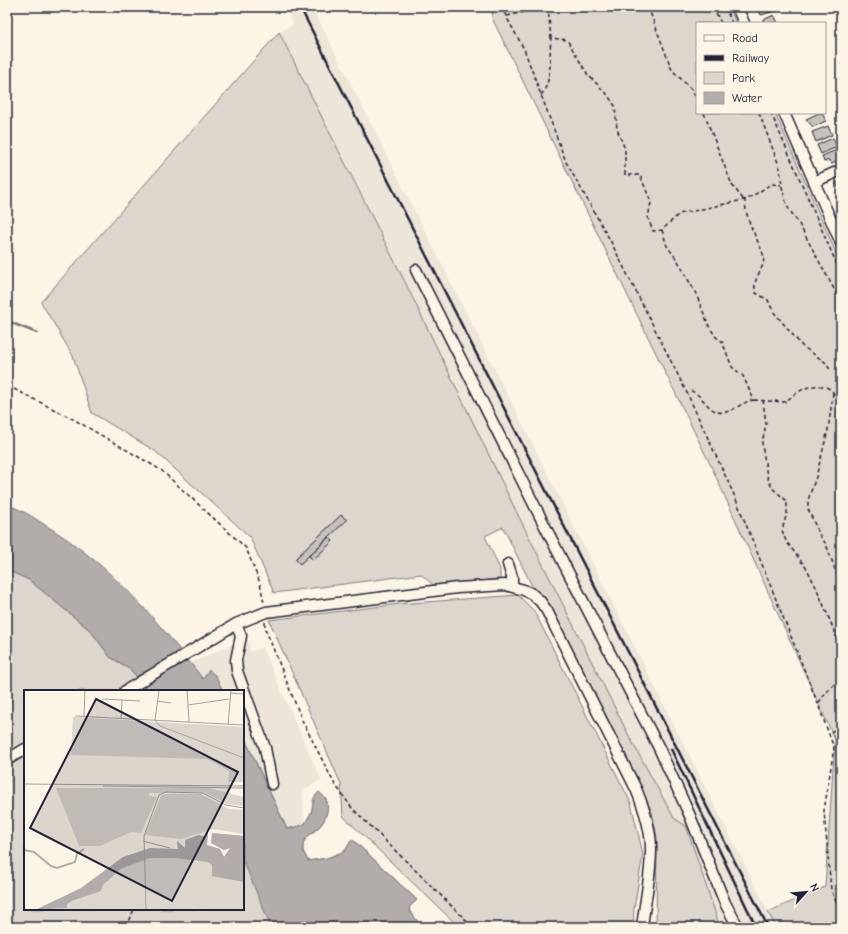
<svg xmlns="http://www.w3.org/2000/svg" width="848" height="934" font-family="'Comic Neue',sans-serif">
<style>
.built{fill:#ece5d8}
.green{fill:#dcd6cc;stroke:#7f7c84}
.water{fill:#b2adab;stroke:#78757e}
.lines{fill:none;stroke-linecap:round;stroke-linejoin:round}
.stream{stroke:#78757e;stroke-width:2.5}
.building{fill:#c6c1bb;stroke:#22223b}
.minor-casing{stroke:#22223b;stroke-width:13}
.path{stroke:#22223b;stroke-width:1.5;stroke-dasharray:4 3;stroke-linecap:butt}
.minor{stroke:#fcf5e5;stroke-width:10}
.rail{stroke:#22223b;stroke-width:2.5}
.inset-river{fill:none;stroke:#b2adab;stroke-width:2}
.inset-road{fill:none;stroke:#a5a1a1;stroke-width:1}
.view{fill:#22223b;fill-opacity:0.15;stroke:#22223b;stroke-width:2}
.inset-edge{fill:none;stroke:#22223b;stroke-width:2}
</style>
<rect width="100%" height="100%" fill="#fcf5e5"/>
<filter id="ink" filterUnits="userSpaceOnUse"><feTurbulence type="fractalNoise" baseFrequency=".025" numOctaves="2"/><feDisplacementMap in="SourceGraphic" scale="8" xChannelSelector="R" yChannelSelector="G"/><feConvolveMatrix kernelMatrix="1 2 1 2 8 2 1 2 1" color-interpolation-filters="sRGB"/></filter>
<g filter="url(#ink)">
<path class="built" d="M285 7H312L776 927H718L717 918 686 827 674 818 630 738 516 511 404 280 279 32 293 24Z
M248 637 250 652 262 647 321 780 303 790 304 825 287 830 243 735V691H223L216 676 203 680 191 663Z"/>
<path class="green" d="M493 7H729L736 23H697V113H775L841 264V927H776L768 912 825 887 835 740 712 468 492 18Z
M279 32 404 280 516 511 630 738 674 818 686 826 717 918 718 927H656L657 838 652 812 624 751 548 602 531 584 503 527 485 536 500 569V579L433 585 421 574 274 593 250 537 155 451 92 413 73 356 41 302Z
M7 570 29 580 91 631 110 657 129 668 149 691H25V909H243V735L287 829 304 825C306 821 309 817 311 813 314 804 311 799 319 792 326 798 329 802 327 811 323 830 312 829 303 843V851L308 861 327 858 345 851 352 839 417 900 410 906 409 910 418 922V927H7Z
M518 595 534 611 631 803 643 854 634 909 633 927H459L343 816 341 784 269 620 399 604Z"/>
<path class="water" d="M7 505C21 509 33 517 45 525 109 563 158 621 203 679L209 670 216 676 223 691H149L129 668 110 657 91 631 29 580 7 570Z
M243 735 287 829 304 825C306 821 309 817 311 813 314 804 311 799 319 792 326 798 329 802 327 811 323 830 312 829 303 843V851L308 861 327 858 345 851 352 839 417 900 410 906 409 910 418 922V927H271L243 860Z"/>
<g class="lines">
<path class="stream" d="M7 321 37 333"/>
</g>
<path class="building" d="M761 7H774L775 11 761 15 759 10 762 9Z
M774 15 778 23H764L763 20Z
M819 113H822L826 121 813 127 806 119Z
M828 126 832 135 816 142 812 132Z
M833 138 837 147 821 154 817 145Z
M839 149 841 160 831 164 829 160 824 162 822 156Z
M841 181V192H840L836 183Z
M341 515 347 520 300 564 295 559Z
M329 537 333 541 313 560 309 556Z"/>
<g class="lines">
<g class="minor-casing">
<path id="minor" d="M737 7 744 23
M784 113 841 243
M814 182 841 170
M416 270 565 566 659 748 690 816 725 903 738 927
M508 564 512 577V586
M236 624 241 636 236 660 237 671 265 748 272 784
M125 691 236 624 266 612 457 588 505 585 524 590 532 594 540 601 547 611 636 789C644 808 651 828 651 849 651 875 645 901 642 927
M7 760 25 749"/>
</g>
<path class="path" d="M501 7 524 49 566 162 610 240 688 395 735 497 818 704 834 748 824 811 831 890 841 913
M548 7 551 38 567 40 588 75 607 94 615 106 617 129 625 149V175H640L651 202 648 218 653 231 662 230 679 214 748 199 771 184 781 185
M648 7 672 70 691 89 697 100
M713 7 721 23
M725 7 732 23
M507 16 544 7
M541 95C553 81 549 56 551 38
M704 113 732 185 743 199
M759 113 780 168 782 187 787 206 799 224 841 302
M771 113 841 274
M745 199C745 220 756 235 763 254 767 264 756 275 755 284 754 287 756 291 756 293L768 300 773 311 802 346 825 362 831 371
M662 230 667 246 678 261 696 294 709 326 716 337 722 341 732 367 743 376 754 400C740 401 727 420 712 409 704 403 700 394 691 391
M7 389H14L75 420 161 470 246 548 260 583 264 603
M833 393 828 430 816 477 808 500V509L820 536 826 544 841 586
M754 400 785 402C797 392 811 381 828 388 833 390 836 398 841 402
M763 400 766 424 762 443 767 476 772 488 787 501V513L782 530 786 541 807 569 816 587 841 647
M265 622V628L302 720 334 783 352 808 473 927
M819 703C824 692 834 687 841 676
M831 732 841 726
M7 783 11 779
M127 927 134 909"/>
<use href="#minor" class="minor"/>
<path class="rail" d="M300 7 768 927
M671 749 756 927"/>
</g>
</g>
<g transform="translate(24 690)">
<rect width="220" height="220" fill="#fcf5e5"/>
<path d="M49 27 220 37V92H204L205 81 183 69 47 65ZM32 98H185L220 107V116L203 114 180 102 125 103V106L133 107 117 143 107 142 76 156H55ZM141 104H177L205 119 220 120V144L189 139 157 149 121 145 137 106ZM184 142 183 155 196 159 200 167 206 158 200 160 187 153 188 143 220 146V220H32L48 211 77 201 79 195 97 179 126 168 124 159H154L153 151 161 158V150L175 145 181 147Z" fill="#dcd6cc"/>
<path d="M184 142 183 155 196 159 200 167 206 158 200 160 187 153 188 143 220 146V192L188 186V175L184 172 151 168H126L97 179 79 195 77 201 48 211 43 214V218L11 220 57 198 99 167 126 158 154 159 153 151 161 158V150L175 145 181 147Z" fill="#b2adab"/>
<path class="inset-river" d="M0 160 10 162 27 176 33 178 51 172 53 164 60 159"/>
<path class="inset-road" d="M163 0 165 32M206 3 220 4M79 9 116 11M133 11 147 13M164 15 205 9M51 26 220 35M60 26 61 0M97 28 98 10M131 30 136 36 220 68M131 30 135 0M204 35 207 0M0 94 220 96M79 96 220 98M119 151 146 158M122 220 120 146 135 105 142 102 179 103 202 115 220 118"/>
<path class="view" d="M72 9 214 82 148 211 6 138Z"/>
<rect width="220" height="220" class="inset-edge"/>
</g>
<rect width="848" height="934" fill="none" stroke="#fcf5e5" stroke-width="24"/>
<rect x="12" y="12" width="824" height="910" fill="none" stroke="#22223b" stroke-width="1.5" filter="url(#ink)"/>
<rect x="696" y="22" width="130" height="92" fill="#fcf5e5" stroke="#a5a1a1"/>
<rect x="704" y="35" width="20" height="6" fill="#fcf5e5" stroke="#a5a1a1"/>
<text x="732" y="42" font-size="12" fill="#22223b">Road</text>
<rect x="704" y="55" width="20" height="6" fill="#22223b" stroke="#a5a1a1"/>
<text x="732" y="62" font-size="12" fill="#22223b">Railway</text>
<rect x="704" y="72" width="20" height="12" fill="#dcd6cc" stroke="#a5a1a1"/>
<text x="732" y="82" font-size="12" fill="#22223b">Park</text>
<rect x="704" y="92" width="20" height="12" fill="#b2adab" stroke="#a5a1a1"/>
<text x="732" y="102" font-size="12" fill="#22223b">Water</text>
<g transform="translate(806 892) rotate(63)" stroke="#fcf5e5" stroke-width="3" paint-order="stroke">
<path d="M0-3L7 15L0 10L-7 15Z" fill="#22223b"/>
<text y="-6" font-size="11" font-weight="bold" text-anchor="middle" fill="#22223b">N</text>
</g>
</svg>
